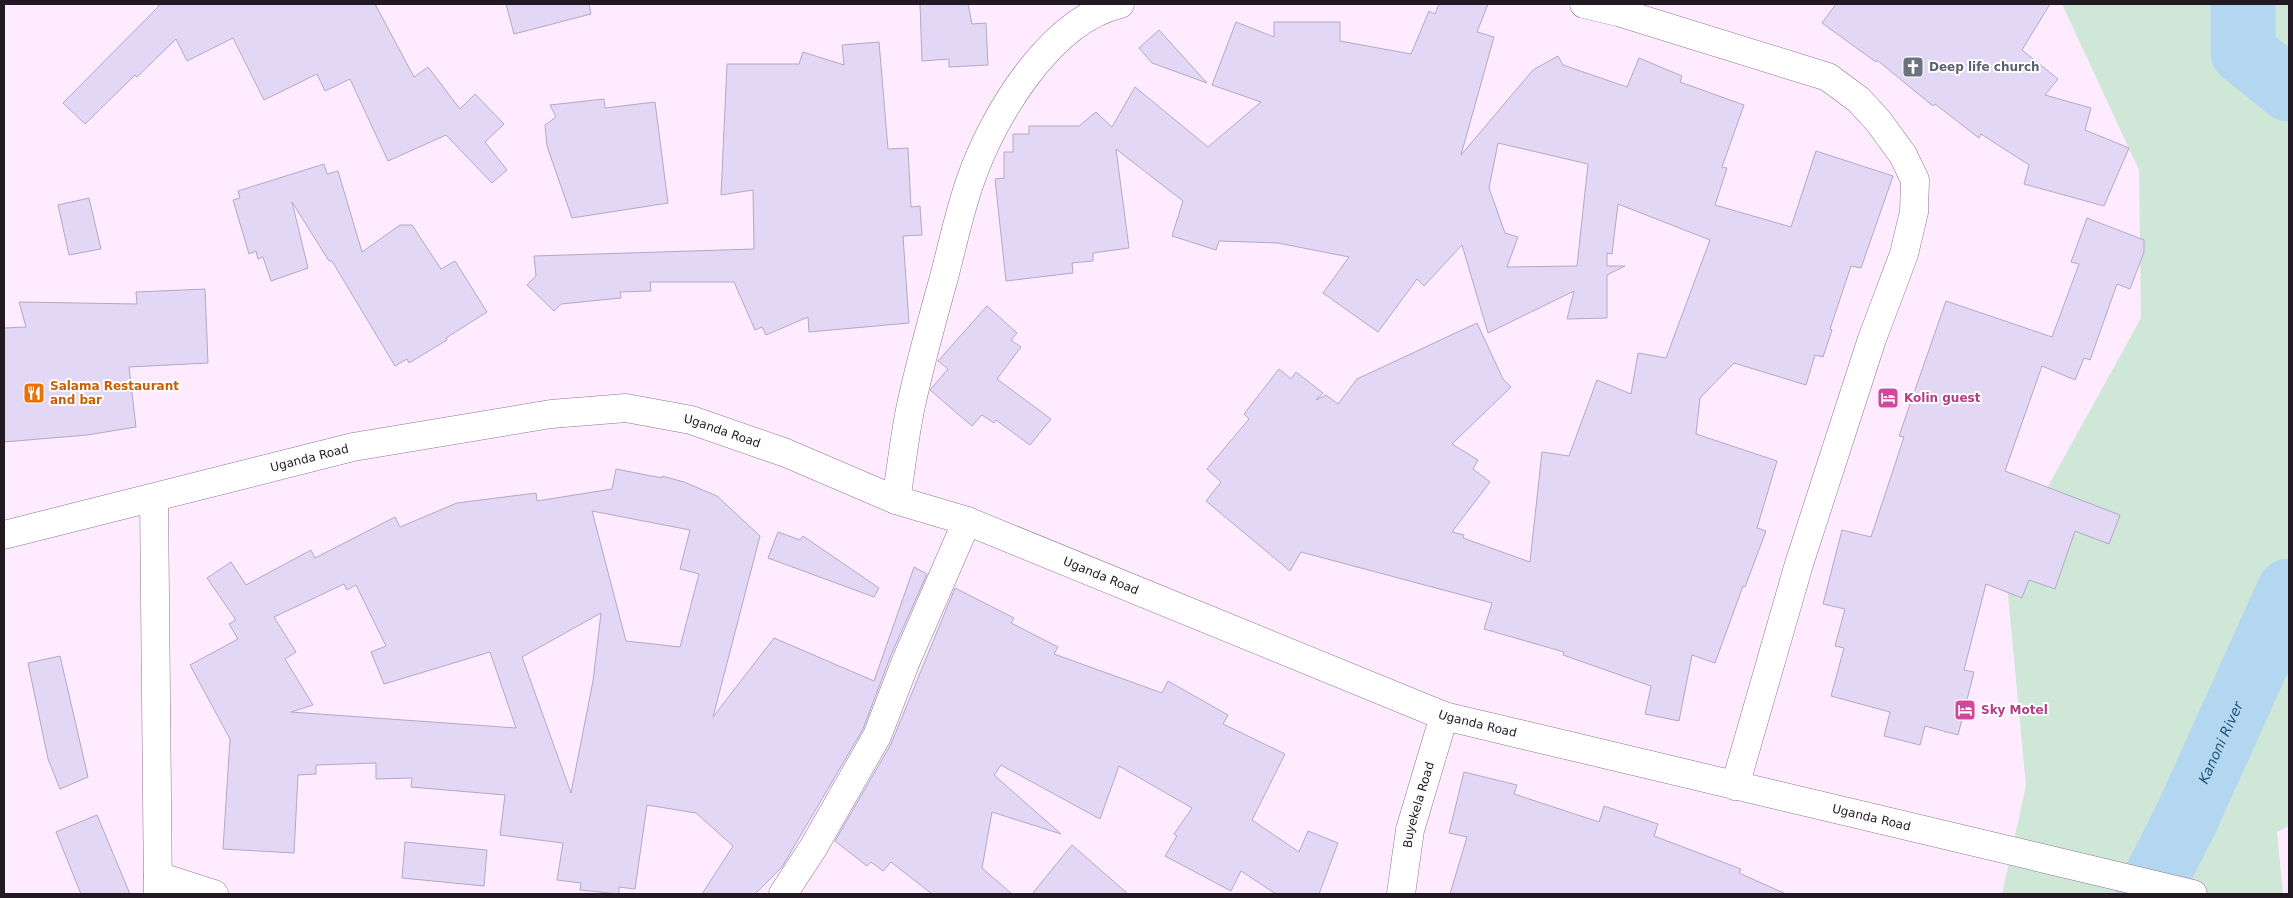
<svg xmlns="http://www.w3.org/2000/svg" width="2293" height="898" font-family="'DejaVu Sans',sans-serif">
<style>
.green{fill:#cfe7d6}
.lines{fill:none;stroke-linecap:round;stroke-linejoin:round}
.river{stroke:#b3d6f1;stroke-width:65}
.building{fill:#e3d7f6;stroke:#b3a8c5;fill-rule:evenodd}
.minor-casing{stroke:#8c768d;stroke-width:29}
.major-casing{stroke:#8c768d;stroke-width:29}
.minor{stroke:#fff;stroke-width:28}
.major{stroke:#fff;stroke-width:28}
.labels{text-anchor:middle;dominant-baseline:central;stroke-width:4;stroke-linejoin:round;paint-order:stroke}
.worship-label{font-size:12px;font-weight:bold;fill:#5b616d;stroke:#fff;text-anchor:start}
.food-label{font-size:12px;font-weight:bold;fill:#c56008;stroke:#fff;text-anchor:start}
.hotel-label{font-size:12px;font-weight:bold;fill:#b23c85;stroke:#fff;text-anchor:start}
.street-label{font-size:12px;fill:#221922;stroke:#fff}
.water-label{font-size:14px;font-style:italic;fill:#1e5479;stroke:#fff}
</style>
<rect width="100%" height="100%" fill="#feebff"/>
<path class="green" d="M2062 4H2289V826L2277 832 2283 894H2002L2026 786 2005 564 2141 318 2139 170Z"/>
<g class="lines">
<g class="river">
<path d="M2243 4V52L2289 89"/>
<path id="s1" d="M2148 894 2187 817 2289 591"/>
</g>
</g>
<path class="building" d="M157 4H375L414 77 428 67 460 109 475 94 504 124 485 142 507 170 492 183 446 135 388 161 350 79 325 91 317 74 264 100 233 38 187 61 176 39 137 77 135 75 85 124 63 103 159 6Z
M506 4H589L591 14 514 34Z
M920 4H968L972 24 986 23 988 65 949 67V59L922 61Z
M1439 4H1488L1477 32 1494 37 1461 155 1533 70 1558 56 1563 65 1627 87 1639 58 1682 76 1680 82 1744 105 1722 167 1727 168 1715 205 1791 227 1816 151 1893 176 1861 268 1851 266 1830 329 1832 330 1823 357 1815 355 1806 385 1734 363 1700 398 1696 434 1777 461 1757 528 1766 531 1745 587 1743 586 1715 663 1692 655 1679 721 1645 714 1651 686 1563 655 1564 652 1484 629 1492 603 1301 552 1290 571 1206 501 1221 482 1207 469 1249 419 1244 414 1279 369 1291 379 1296 372 1323 393 1316 400 1326 395 1338 404 1357 379 1477 323 1503 379 1511 387 1452 444 1478 460 1473 469 1490 482 1452 532 1464 535 1463 538 1530 562 1542 452 1569 456 1597 380 1631 394 1638 353 1666 358 1710 240 1618 204 1612 254 1607 253V266H1625L1607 275V318L1567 319 1574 291 1488 333 1462 245 1424 286 1417 279 1378 332 1323 293 1349 257 1278 243 1219 241 1216 250 1172 236 1183 201 1116 149 1129 248 1093 253V261L1072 263 1073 273 1006 281 995 179 1004 178V152H1013V134H1029V126H1079L1096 112 1112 127 1135 87 1208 147 1261 102 1212 85 1236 22 1274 37V22H1340V41L1411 54 1429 11 1435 14ZM1498 143 1588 164 1577 266 1507 267 1518 237 1505 233 1489 188Z
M1836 4H2050L2022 50 2058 79 2045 95 2091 108 2085 130 2129 148 2104 206 2024 184 2029 165 1981 134 1979 138 1935 104 1933 106 1877 60 1876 62 1822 23Z
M1159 30 1207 83 1152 63 1139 48Z
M879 42 888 149 908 148 911 207 920 206 922 235 903 236 909 323 809 332 808 317 766 335 762 327 755 330 734 282H650L651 291 620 292 621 298 561 304 554 311 527 285 536 276 534 256 754 249 753 190 721 195 727 64H799L803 52 844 65 842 45Z
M604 99 605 108 655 102 668 203 572 218 547 146 545 125 556 117 550 105Z
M324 164 327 174 338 171 362 252 400 225H412L441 269 455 261 487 312 446 338 447 340 409 363 407 359 395 366 332 261H329L292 202 308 268 271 281 263 257 258 259 256 251 249 254 233 200 240 198 238 191Z
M89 198 101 249 69 255 58 205Z
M2087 218 2144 240V252L2130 289 2117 284 2090 360 2084 358 2075 380 2042 366 2005 471 2120 515 2109 544 2075 531 2055 589 2029 580 2022 598 1986 584 1964 670 1974 672 1958 735 1925 726 1920 745 1884 736 1890 712 1831 696 1844 648 1835 646 1845 609 1823 604 1842 530 1871 537 1904 437 1899 436 1946 301 2052 337 2079 264 2071 262Z
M205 289 208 363 129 367 136 427 87 435 4 442V328L26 327 19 302 137 304 136 292Z
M987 306 1017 333 1011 340 1021 347 997 379 1051 419 1030 445 996 420 994 423 982 415 972 426 930 390 948 369 938 361Z
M616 469 662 478V476L684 482 717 496 760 536 713 717 774 638 874 681 914 567 927 574 891 655 863 729 782 867 755 894H702L733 846 696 813 647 805 635 889 619 887V894L580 890 581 883 557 880 563 843 500 835 505 795 411 787 412 778 376 779V763L316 765V774L298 775 294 853 223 849 230 739 190 665 238 639 229 624 236 620 207 578 231 562 246 585 311 550 315 558 395 517 400 527 457 503 536 493 537 501 612 489ZM592 511 690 530 680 569 699 574 680 647 626 641ZM344 584 347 590 356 585 386 646 371 652 384 684 490 652 516 728 291 712 313 705 285 659 296 652 274 617ZM601 613 593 681 571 793 522 657Z
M778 532 800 540 803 536 879 588 874 597 768 558Z
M955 588 1014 618 1011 623 1058 647 1054 654 1162 693 1168 681 1228 715 1223 724 1285 754 1252 820 1299 852 1308 831 1338 843 1319 894H1276L1241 871 1231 891 1165 856 1177 836 1174 834 1192 808 1119 766 1100 819 1001 765 994 775 1061 834 992 812 982 868 1012 894H932L891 862 883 871 871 862 867 866 835 841 891 744Z
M60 656 88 777 60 789 48 759 28 663Z
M1464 772 1517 785 1514 794 1599 822 1604 806 1658 824 1654 836 1741 869 1739 873 1786 894H1450L1467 837 1449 833Z
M97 815 130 894H81L56 832Z
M405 842 487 850 484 886 402 878Z
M1072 845 1128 894H1032Z"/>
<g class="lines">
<g class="minor-casing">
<g id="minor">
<path d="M1584 4 1618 12 1828 77 1859 100 1879 122 1903 155 1915 180 1914 212 1904 254 1872 339 1799 564 1735 786"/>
<path d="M154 499 158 894"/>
<path d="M896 500C901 470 904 440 910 410 919 367 931 324 943 281 952 248 959 212 971 179 993 116 1050 20 1120 4"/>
<path d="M158 876 214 894"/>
<path d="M783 894 813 848 877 736 906 661 967 521"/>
<path id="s2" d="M1401 894 1410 830 1444 716"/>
</g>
</g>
<g class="major-casing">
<g id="major">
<path id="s3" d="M4 535 353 447 551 414 626 408 691 420 786 453 896 500 967 521 1444 716 2193 894"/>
</g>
</g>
<use href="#minor" class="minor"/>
<use href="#major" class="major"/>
</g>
<defs>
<g id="church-square" transform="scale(1.125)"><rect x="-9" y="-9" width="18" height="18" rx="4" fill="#6b7280" stroke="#fff"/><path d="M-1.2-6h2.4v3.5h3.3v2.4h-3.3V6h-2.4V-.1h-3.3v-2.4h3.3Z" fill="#fff"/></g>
<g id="restaurant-square" transform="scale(1.125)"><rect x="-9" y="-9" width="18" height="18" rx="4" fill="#e8710a" stroke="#fff"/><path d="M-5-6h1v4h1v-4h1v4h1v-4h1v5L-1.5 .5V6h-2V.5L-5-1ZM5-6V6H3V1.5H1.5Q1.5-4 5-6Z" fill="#fff"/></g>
<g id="hotel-square" transform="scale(1.125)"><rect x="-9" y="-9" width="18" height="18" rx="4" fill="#d1479c" stroke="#fff"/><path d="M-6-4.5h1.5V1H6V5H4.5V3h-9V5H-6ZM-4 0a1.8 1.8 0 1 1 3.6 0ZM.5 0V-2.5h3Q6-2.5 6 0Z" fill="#fff"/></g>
</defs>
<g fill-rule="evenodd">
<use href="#church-square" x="1913" y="67"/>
<use href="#restaurant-square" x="34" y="393"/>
<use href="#hotel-square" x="1888" y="398"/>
<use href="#hotel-square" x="1965" y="710"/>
</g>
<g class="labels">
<g class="worship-label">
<text x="1929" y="67">Deep life church</text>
</g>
<g class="food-label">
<text x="50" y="386">Salama Restaurant<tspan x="50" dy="14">and bar</tspan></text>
</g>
<g class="hotel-label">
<text x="1904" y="398">Kolin guest</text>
<text x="1981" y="710">Sky Motel</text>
</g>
<g class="street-label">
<text stroke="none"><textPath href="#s3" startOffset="735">Uganda Road</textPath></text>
<text stroke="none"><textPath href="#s3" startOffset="315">Uganda Road</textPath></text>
<text stroke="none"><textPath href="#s3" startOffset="1141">Uganda Road</textPath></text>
<text stroke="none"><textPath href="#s3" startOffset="1546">Uganda Road</textPath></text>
<text stroke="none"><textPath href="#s2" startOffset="91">Buyekela Road</textPath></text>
<text stroke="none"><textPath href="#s3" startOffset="1951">Uganda Road</textPath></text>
</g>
<g class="water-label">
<text stroke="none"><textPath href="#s1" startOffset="168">Kanoni River</textPath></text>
</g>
</g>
<rect width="2293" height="898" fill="none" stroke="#221922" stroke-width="10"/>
</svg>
